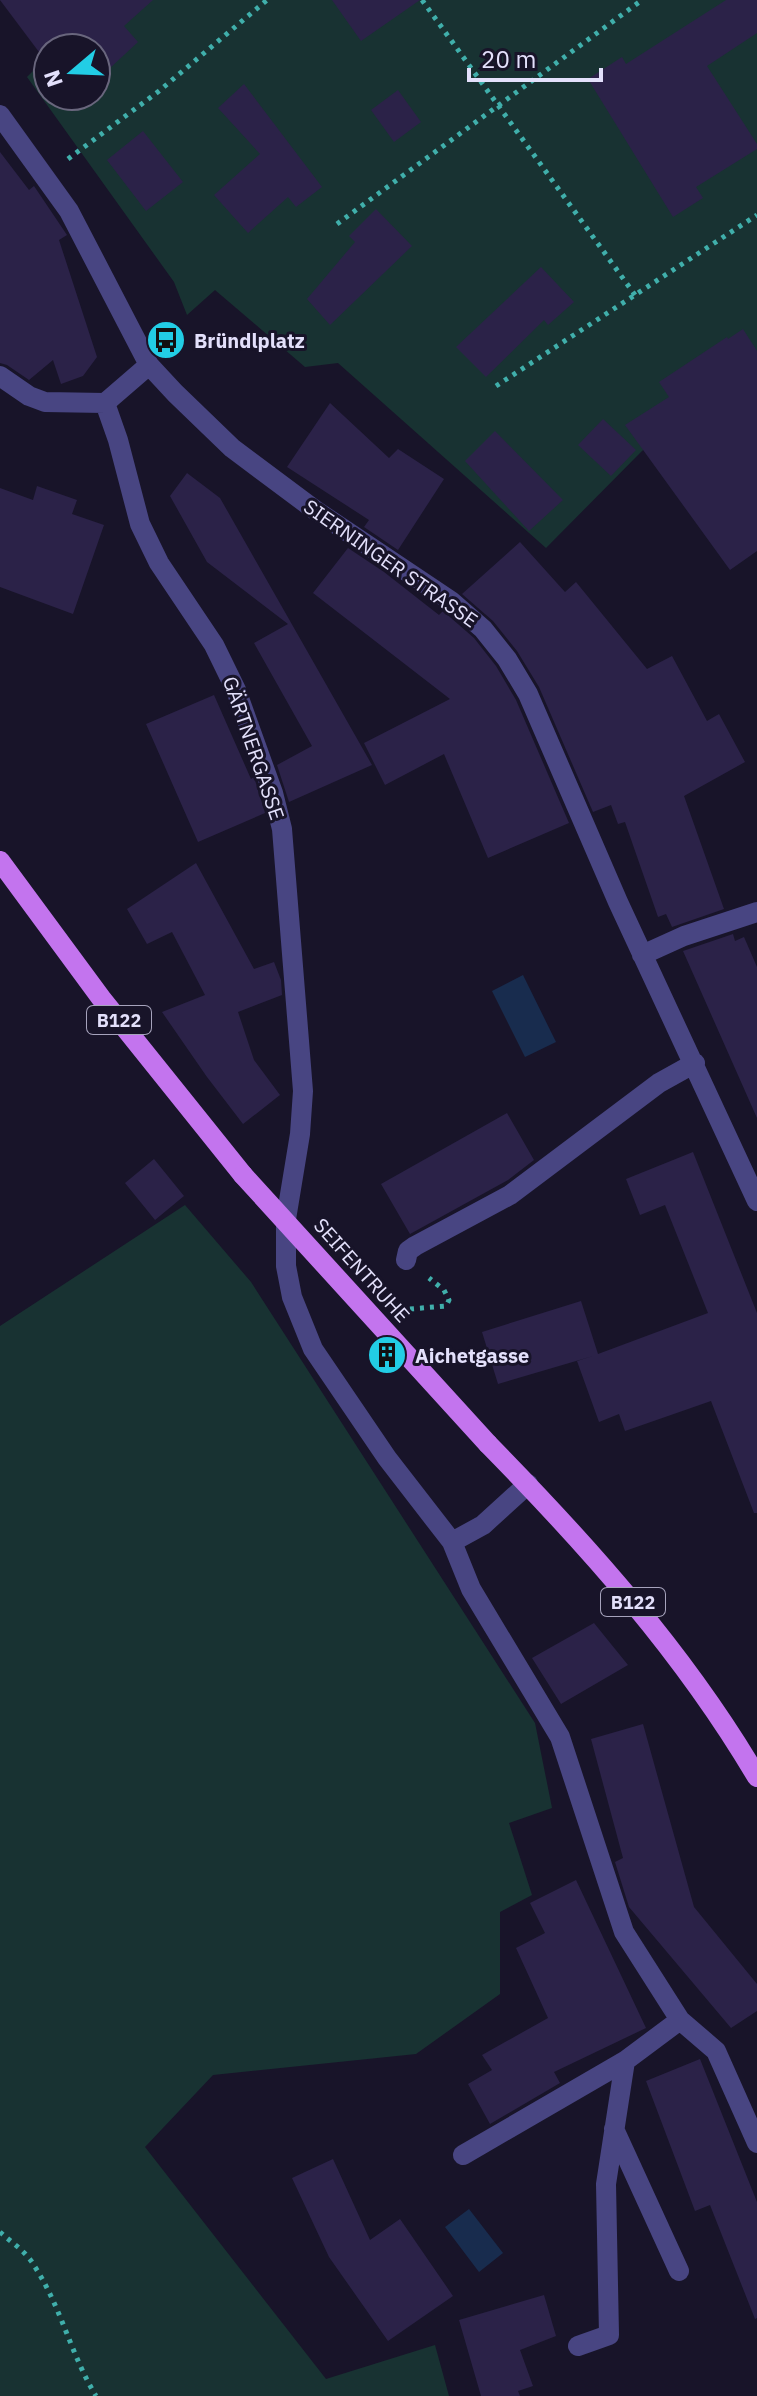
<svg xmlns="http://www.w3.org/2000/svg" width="757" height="2396" font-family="'IBM Plex Sans',sans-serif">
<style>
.green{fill:#183232}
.water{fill:#182c4e}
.building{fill:#2b2248}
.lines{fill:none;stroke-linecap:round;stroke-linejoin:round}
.path{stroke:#40afab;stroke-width:5;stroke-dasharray:4 6;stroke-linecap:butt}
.minor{stroke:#484582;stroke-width:20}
.major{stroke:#c374ee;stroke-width:20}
.major-bridge{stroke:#c374ee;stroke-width:20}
.labels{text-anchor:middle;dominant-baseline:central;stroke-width:6;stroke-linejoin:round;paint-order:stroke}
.shield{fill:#181429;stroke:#a6a3bc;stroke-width:2}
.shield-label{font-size:18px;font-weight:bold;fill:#e3e0fb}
.poi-label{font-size:20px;font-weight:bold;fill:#e3e0fb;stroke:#181429;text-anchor:start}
.street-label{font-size:20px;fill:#e3e0fb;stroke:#181429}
</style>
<rect width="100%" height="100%" fill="#181429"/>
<path class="green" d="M103 0H757V360L724 382 642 451 546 548 338 363 305 367 215 290 187 315 174 282 27 77 48 56V96H96V48Z
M185 1205 251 1282 535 1723 552 1808 509 1823 532 1895 500 1912V1994L416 2054 213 2075 145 2147 326 2379 435 2345 449 2396H0V1326Z"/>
<path class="water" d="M523 975 556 1042 525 1057 492 991Z
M469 2209 503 2253 479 2272 445 2227Z"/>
<path class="building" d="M0 0H153L124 26 138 42 96 81V48H48V64Z
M332 0H420L361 41Z
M726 0H757V33L707 66 757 144V149L696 187 703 198 673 217 588 79 622 57 626 64Z
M244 84 322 187 296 207 288 197 248 233 214 195 260 154 218 108Z
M398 90 421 122 394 142 371 110Z
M143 131 183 182 146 211 107 160Z
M0 152 29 190 34 186 67 235 59 240 97 357 83 376 61 384 53 360 29 380 7 365 0 363Z
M376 209 412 246 330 325 307 299 355 242 349 236Z
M541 267 574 302 548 325 544 320 486 377 456 347Z
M743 329 757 351V551L730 570 625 425 669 397 659 382 727 337 728 339Z
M330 403 389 458 398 449 444 479 398 550 364 527 369 520 287 467Z
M603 419 636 450 611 476 578 445Z
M495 431 563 500 529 531 465 461Z
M187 473 220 498 372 765 289 802 277 765 312 746 254 643 288 624 207 562 170 496Z
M37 486 77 500 72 514 104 525 73 614 0 587V488L33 500Z
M520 542 565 592 576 582 647 669 672 656 707 721 719 714 745 762 684 796 724 909 672 927 666 914 658 917 625 822 618 824 611 805 593 812 539 687 517 651 493 621 462 594Z
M348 548 384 572 439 615 443 611 474 638 496 666 516 700 569 823 488 858 444 754 385 785 364 743 450 699 313 593Z
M214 695 251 779 254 777 265 813 198 842 146 724Z
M196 863 254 969 274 962 281 980 282 995 238 1012 254 1060 280 1095 243 1124 207 1077 162 1012 205 995 172 932 147 944 127 909Z
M733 934 735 941 744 937 757 967V1118L683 951Z
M507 1113 534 1160 508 1180 410 1234 381 1184Z
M693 1152 757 1313V1513H754L711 1401 625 1431 619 1414 599 1422 577 1361 593 1356 498 1384 482 1332 581 1301 598 1354 708 1313 665 1205 640 1215 626 1179Z
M154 1159 184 1196 155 1220 125 1183Z
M594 1623 628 1665 561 1704 532 1658Z
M643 1724 694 1907 757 1984V2011L731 2028 629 1907 615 1862 623 1858 591 1739Z
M576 1880 646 2028 554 2072 560 2083 490 2124 468 2084 492 2070 482 2055 548 2018 516 1948 545 1933 530 1903Z
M700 2059 757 2202V2318L755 2319 710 2205 695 2211 646 2081Z
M333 2159 370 2240 400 2219 453 2296 388 2341 329 2257 292 2178Z
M544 2295 556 2336 520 2350 533 2386 518 2391 520 2396H481L459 2320Z"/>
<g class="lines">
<path class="path" d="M422 0 635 295
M68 159 159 91 267 0
M337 224 642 0
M496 386 757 215
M410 1309 446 1306 449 1300 444 1290 429 1278
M0 2232C12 2243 27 2252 35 2267 61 2307 71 2355 96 2396"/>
<path class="minor" d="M0 115 69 211 149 365 175 393 232 448 315 510 451 601 483 629 507 659 528 694 618 902 757 1201
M149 365 105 403 118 440 140 524 159 563 214 645 236 690 273 793 282 829 303 1091 300 1134 286 1219V1266L292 1297 313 1349 387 1458 452 1542 471 1589 560 1737 624 1932 680 2020 716 2051 757 2143
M0 376 29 396 45 402 105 403
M642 955 684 936 757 912
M406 1260 408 1251 415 1246 510 1195 659 1083 695 1063
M452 1542 483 1525 528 1484
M614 2129 679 2271
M463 2155 625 2061 680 2020
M578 2346 609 2335 606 2184 625 2061"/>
<path class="major" d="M0 861 101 998 243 1175
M488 1444C588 1546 684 1653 757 1777"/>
<path class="major-bridge" d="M243 1175 488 1444"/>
</g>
<defs>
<g id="bus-disc" transform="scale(2)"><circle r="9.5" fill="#22cde5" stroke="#181429"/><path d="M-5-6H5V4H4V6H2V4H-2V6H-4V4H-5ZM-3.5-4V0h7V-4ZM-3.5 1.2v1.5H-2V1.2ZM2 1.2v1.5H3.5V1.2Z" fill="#111"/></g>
<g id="building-disc" transform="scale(2)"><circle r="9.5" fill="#22cde5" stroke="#181429"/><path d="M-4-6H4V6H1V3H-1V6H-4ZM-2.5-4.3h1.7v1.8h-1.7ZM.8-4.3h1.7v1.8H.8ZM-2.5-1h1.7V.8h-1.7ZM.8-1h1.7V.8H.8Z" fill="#111"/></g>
</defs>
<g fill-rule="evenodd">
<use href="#bus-disc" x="166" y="340"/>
<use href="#building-disc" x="387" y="1355"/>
</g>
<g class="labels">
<g class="shield">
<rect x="87" y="1006" width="64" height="28" rx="6"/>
<rect x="601" y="1588" width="64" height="28" rx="6"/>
</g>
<g class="shield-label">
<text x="119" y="1020">B122</text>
<text x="633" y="1602">B122</text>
</g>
<g class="poi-label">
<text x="194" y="340">Bründlplatz</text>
<text x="415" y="1355">Aichetgasse</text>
</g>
<g class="street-label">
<text transform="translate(391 563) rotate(35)">SIERNINGER STRASSE</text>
<text transform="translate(254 748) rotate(71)">GÄRTNERGASSE</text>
<text transform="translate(362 1270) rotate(48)">SEIFENTRUHE</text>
</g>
</g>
<g transform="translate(72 72) rotate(251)"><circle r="38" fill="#181429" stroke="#69667d" stroke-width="2"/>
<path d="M0-6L14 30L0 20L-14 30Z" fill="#22cde5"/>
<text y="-12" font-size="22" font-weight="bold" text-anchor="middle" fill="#e3e0fb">N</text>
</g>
<path d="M469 68v12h132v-12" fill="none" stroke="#e3e0fb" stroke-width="4"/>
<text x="481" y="68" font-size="24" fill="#e3e0fb" stroke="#181429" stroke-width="6" paint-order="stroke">20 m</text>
</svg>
